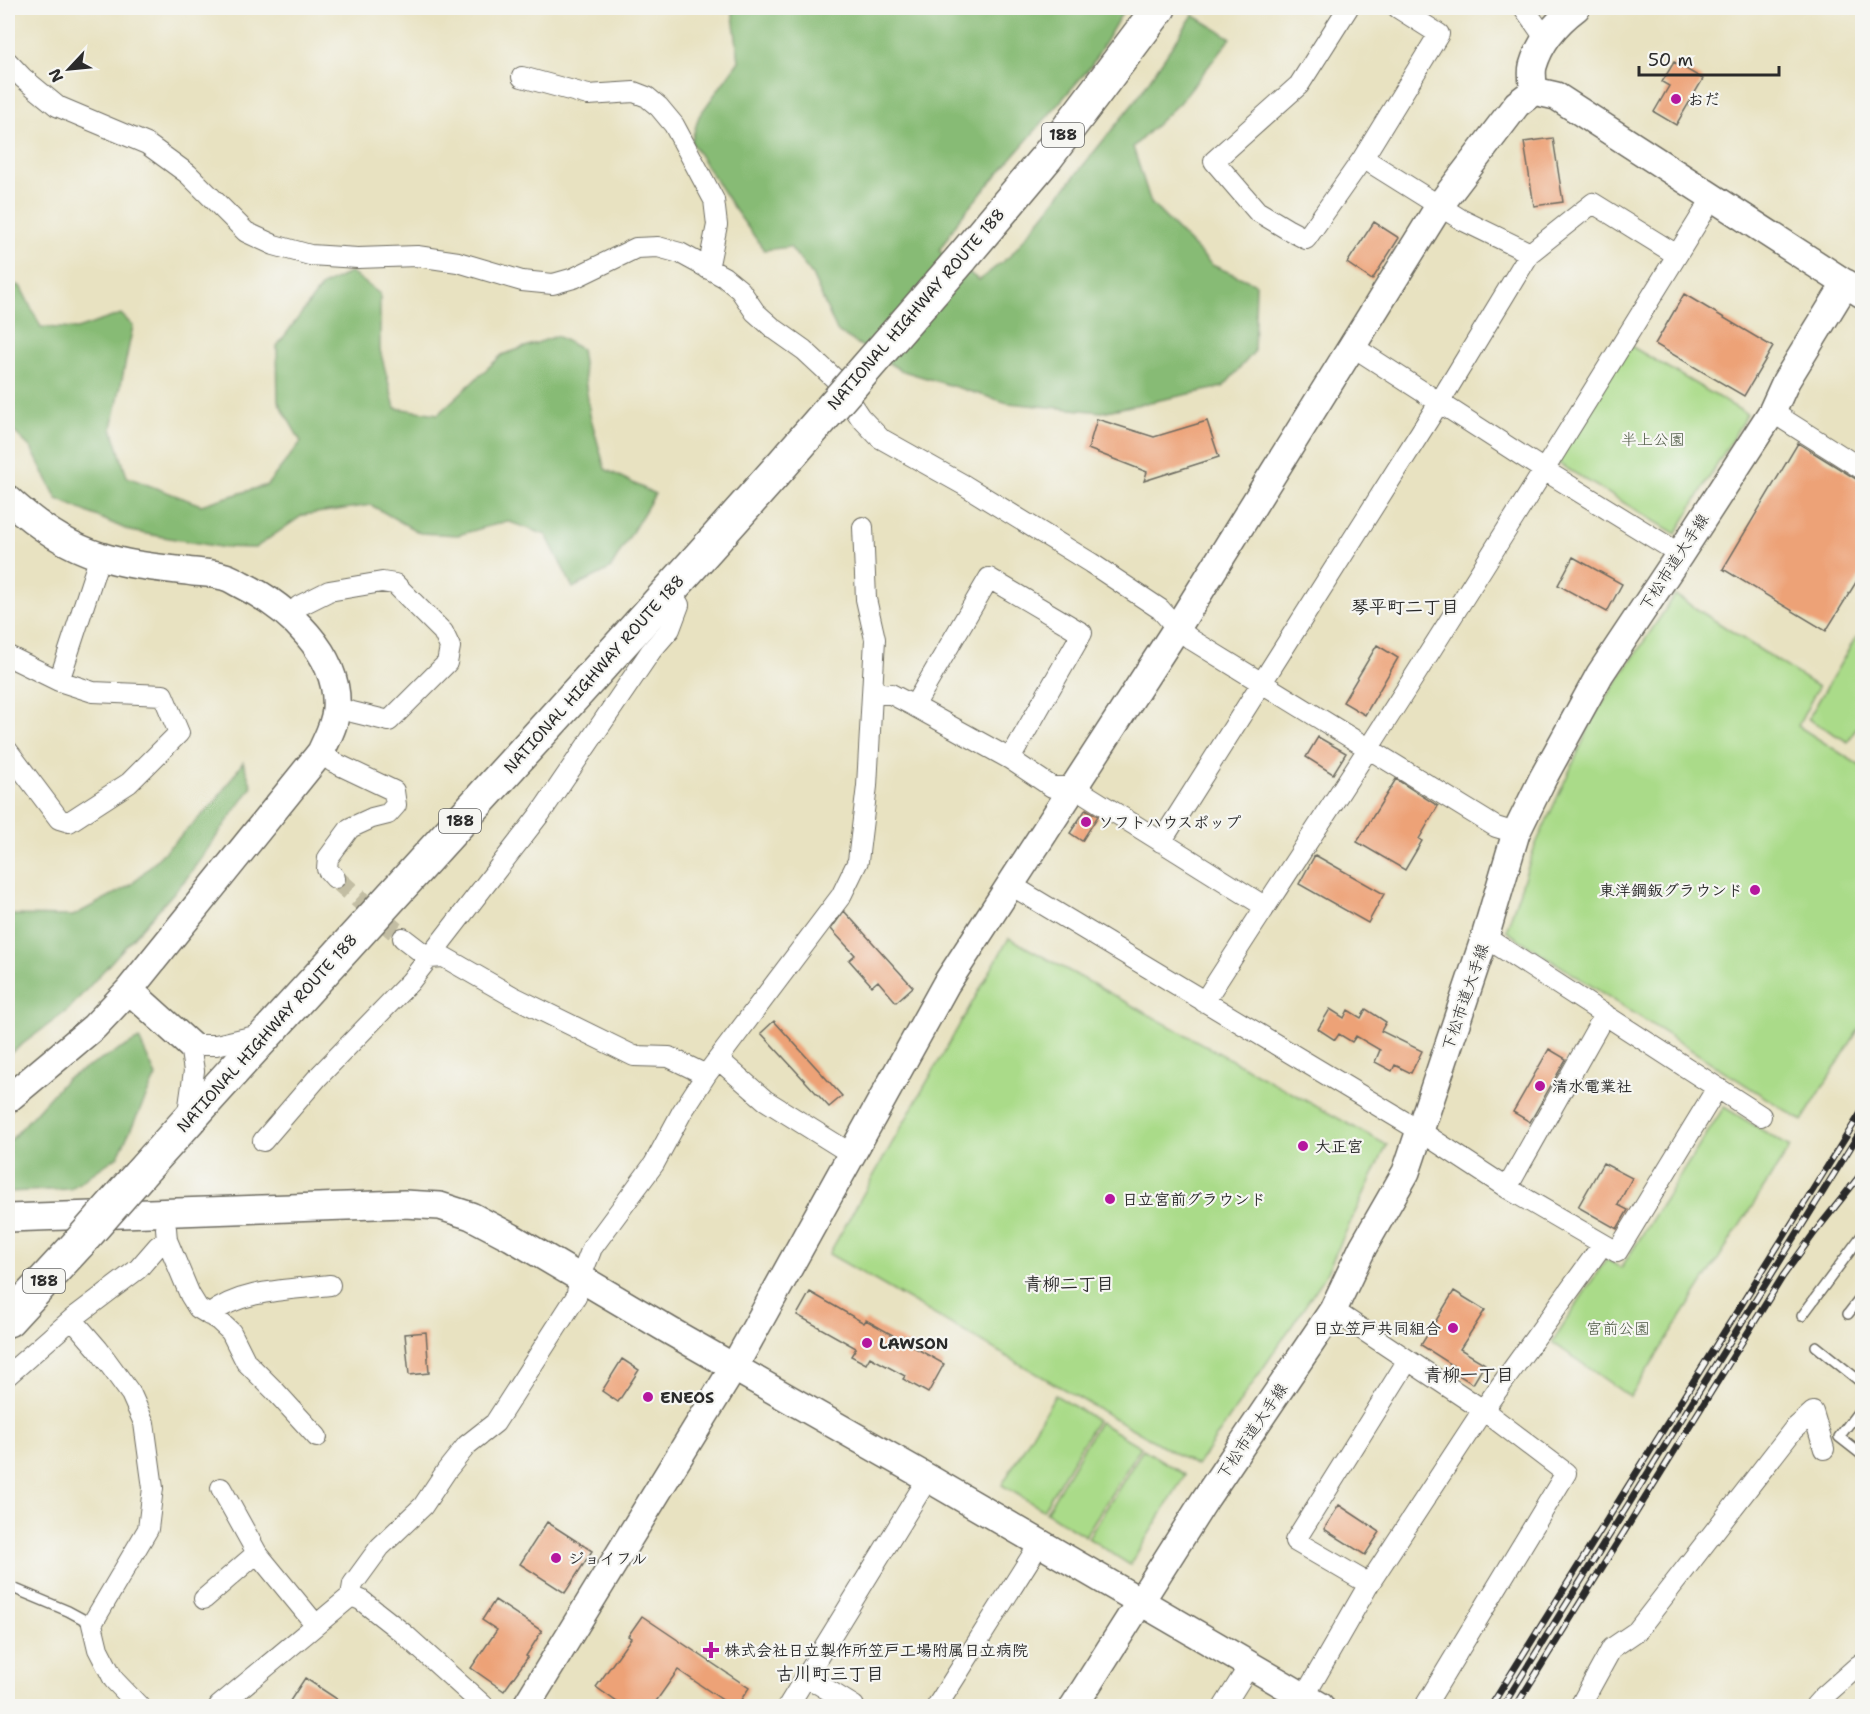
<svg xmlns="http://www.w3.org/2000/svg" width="1870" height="1714" font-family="'Shantell Sans','Klee One',sans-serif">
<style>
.green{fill:#aadb89;stroke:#6a835a;stroke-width:1.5}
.forest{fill:#87bb75;stroke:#597350;stroke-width:1.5}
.building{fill:#eda277}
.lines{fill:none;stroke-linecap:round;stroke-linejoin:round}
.street-tunnel{stroke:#c2bda3;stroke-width:20;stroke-dasharray:20 10;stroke-linecap:butt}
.lane-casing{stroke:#6d6b60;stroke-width:12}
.street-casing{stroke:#6d6b60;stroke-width:22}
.secondary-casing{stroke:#6d6b60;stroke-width:30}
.highway-casing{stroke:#6d6b60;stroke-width:36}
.lane{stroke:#fff;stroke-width:9}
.street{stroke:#fff;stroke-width:20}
.secondary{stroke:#fff;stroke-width:27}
.highway{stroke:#fff;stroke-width:33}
.rail-casing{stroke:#2b2b2b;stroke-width:7}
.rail{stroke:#f6f6f2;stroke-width:4.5;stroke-dasharray:14;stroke-linecap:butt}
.highway-bridge-casing{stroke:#6d6b60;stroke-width:36;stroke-linecap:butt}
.highway-bridge{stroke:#fff;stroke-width:33}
.poi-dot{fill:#b5179e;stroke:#f6f6f2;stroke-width:2}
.labels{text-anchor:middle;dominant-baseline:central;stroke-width:4.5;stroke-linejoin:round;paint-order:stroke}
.shield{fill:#f6f6f2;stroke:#686867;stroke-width:1.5}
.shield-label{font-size:15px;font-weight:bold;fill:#2b2b2b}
.poi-label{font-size:16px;font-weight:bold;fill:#2b2b2b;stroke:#f6f6f2;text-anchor:start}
.street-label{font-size:16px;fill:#2b2b2b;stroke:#f6f6f2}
.park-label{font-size:16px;fill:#4b5742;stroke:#f6f6f2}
.neighbourhood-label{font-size:18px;font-weight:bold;fill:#2b2b2b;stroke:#f6f6f2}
</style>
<rect width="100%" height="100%" fill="#f6f6f2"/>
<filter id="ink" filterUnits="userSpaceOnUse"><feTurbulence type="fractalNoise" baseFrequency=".0167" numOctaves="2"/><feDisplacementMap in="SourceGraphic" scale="12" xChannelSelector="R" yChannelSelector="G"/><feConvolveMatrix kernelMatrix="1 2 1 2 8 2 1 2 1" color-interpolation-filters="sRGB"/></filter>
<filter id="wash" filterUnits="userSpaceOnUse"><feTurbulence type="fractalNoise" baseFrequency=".008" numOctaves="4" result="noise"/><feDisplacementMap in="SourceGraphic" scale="24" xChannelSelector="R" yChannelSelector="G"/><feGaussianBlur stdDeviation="1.35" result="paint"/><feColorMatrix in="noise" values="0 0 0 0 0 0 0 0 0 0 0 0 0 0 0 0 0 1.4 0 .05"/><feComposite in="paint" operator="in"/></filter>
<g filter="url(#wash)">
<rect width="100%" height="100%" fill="#e8e2c1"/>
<path class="green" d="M1629 345 1747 414 1676 534 1556 462Z
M1675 595 1818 687 1798 726 1862 767V1024L1802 1121 1506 931 1535 846 1596 713Z
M1856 637 1862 640V718L1848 742 1808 719Z
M1009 938 1387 1145 1324 1278 1197 1466 829 1254Z
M1724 1107 1790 1147 1630 1397 1552 1342 1606 1259 1621 1268Z
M1055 1395 1097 1420 1043 1510 1002 1485Z
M1099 1422 1141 1447 1085 1536 1046 1512Z
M1143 1449 1185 1475 1130 1565 1088 1538Z"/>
<path class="forest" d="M732 8H1125L1091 66 959 219 939 251 979 280 1011 255 1136 100 1193 15 1231 38 1180 102 1133 147 1151 203 1212 265 1256 284 1254 352 1223 387 1102 412 1008 403 900 370 837 331 812 275 790 247 764 250 733 207 691 142 699 116 739 61Z
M351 272 380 294V350L395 408 438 414 502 355 557 336 581 349 590 415 605 469 655 494 610 569 573 588 546 535 507 521 458 535 420 533 371 505 303 515 255 548 220 547 130 531 57 499 31 448 8 426V283L20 286 41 327 77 329 121 314 133 326 112 428 127 477 201 505 267 485 301 442 278 401 277 346 322 286Z
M243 762 252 787 186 879 68 1010 8 1055V915L73 916 131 885 215 802Z
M139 1039 156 1076 118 1156 70 1189 8 1192V1143L66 1079Z"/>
<g id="blocks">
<path class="building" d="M1674 62 1703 79 1676 125 1654 112 1669 86 1662 82Z
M1553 138 1563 202 1534 206 1524 142Z
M1374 222 1399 238 1372 280 1347 263Z
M1684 294 1773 347 1744 396 1655 344Z
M1097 419 1154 437 1207 421 1219 457 1144 481 1147 472 1088 449Z
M1798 443 1856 479 1863 481V571L1826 631 1723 569Z
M1573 557 1622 584 1607 612 1558 585Z
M1377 645 1398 658 1365 715 1343 702Z
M1318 737 1346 753 1333 774 1306 757Z
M1396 779 1438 806 1419 839 1422 841 1405 870 1357 842Z
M1086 809 1098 816 1082 841 1070 833Z
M1315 855 1384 894 1368 923 1299 884Z
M844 911 913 987 896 1002 878 981 872 986 849 960 855 955 831 929Z
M1330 1009 1344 1018 1348 1010 1361 1018 1366 1009 1386 1022 1381 1031 1422 1051 1411 1073 1395 1065 1392 1071 1375 1062 1380 1050 1356 1036 1352 1042 1339 1034 1335 1040 1318 1029Z
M774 1021 842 1096 829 1107 761 1033Z
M1549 1049 1566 1059 1530 1122 1513 1112Z
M1603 1163 1632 1178 1618 1205 1628 1210 1617 1229 1578 1207Z
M1454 1291 1485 1310 1460 1349 1485 1364 1473 1384 1452 1371 1454 1366 1421 1345Z
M810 1292 864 1323 866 1320 944 1364 928 1393 903 1379 905 1376 870 1357 866 1364 851 1356 856 1348 797 1315Z
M426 1332 429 1373 409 1375 405 1334Z
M622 1359 639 1370 618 1402 602 1391Z
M1339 1505 1380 1532 1365 1555 1324 1529Z
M547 1522 592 1551 565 1593 520 1564Z
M495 1600 542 1631 526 1656 528 1657 504 1691 471 1668 497 1630 482 1620Z
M642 1616 749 1688 736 1707H733L678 1670 652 1707H624L596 1687 631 1638 628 1636Z
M305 1678 349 1707H286Z"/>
</g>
</g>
<g filter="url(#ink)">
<use href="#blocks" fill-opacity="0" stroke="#6d6b60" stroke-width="1.5"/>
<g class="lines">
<path class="street-tunnel" d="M335 878 403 938"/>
<g class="lane-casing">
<path id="lane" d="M1848 1314 1862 1296
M1802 1316 1862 1235
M1816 1346 1862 1383
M1862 1407 1839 1437 1862 1455
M8 1586 68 1611 92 1624"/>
</g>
<g class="street-casing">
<path id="street" d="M1348 8 1299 85 1214 161 1257 211 1287 229 1306 239 1363 158 1439 34 1398 8
M1524 8 1545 38
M8 62 23 78 57 106 147 144 188 174 246 232 274 245 310 255 358 258 417 256 458 262 522 281 553 284 574 278 636 248 658 247 680 253 724 277 740 290 755 312 773 328 804 350 834 378 860 417 880 438 964 485 1091 563 1160 609 1177 628 1192 640 1496 827 1516 833
M522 77 588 95 634 92 647 97 659 107 674 125 714 200 717 225 708 269
M1363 158 1462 220 1530 253 1593 203 1677 255
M1352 346 1544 470 1680 554
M1772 412 1862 469
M291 616 299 606 329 591 382 582 395 584 443 632 450 647 447 663 389 721 336 708
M8 656 59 681 93 692 163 695 179 733 129 783 69 822 59 819 8 751
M59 681 100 556
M873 692 891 694 914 706 1010 759 1052 787H1074L1264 906
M914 706 989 578 1082 633 1010 759
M321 752 333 762 394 791 396 805 388 814 372 818 350 828 328 858 327 869 335 878
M1161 842 1439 403 1530 253
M1011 885 1420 1131 1507 1188 1617 1252 1717 1088
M1485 937 1761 1116
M403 938 429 958 444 957 512 996 634 1056 669 1057 706 1075
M1204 1002C1258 917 1314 833 1368 749 1485 567 1599 382 1713 197
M718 1059 765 1100 853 1155
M187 1120 194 1071 190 1045H216L264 1034
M263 1141 318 1077 410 982 540 814 651 651 670 629 679 605 670 591
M1507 1188 1605 1014
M167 1240 190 1295 198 1308 218 1320 231 1332 246 1362 275 1391 317 1437
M1333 1310 1483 1410 1566 1473 1425 1706
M209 1315C242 1289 290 1290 330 1285
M72 1319 98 1349 131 1394 144 1423 153 1488 148 1529 92 1624 98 1649 114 1680 139 1706
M8 1375 72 1319 138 1269 158 1246 167 1240 166 1228
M221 1488 257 1553 316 1625
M1369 1584 1295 1541 1408 1360
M351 1596 361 1600 403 1633 484 1706
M204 1599 257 1553
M807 1677 854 1706
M1304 1697 1369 1584 1483 1410 1603 1244
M219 1706 351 1596 353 1584 380 1547 423 1506 447 1470 467 1445 495 1423 576 1297 580 1279 592 1248 654 1164 682 1112 706 1075 841 896 858 861 867 786 875 639 866 599 863 527
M788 1706 928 1478
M937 1706 1040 1543
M1224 1706 1249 1666
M1580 1706 1612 1648 1637 1631 1793 1430 1813 1412 1824 1449
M1815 1706 1823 1697 1859 1665H1862"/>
</g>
<g class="secondary-casing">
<path id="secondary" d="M1534 91 1556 96 1862 294
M1534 91C1533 83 1531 74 1533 66 1540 42 1556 23 1576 8
M8 499C35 524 64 545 100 556 130 566 163 568 194 572 203 573 213 573 222 576 229 577 236 582 242 585 287 607 340 654 336 709 335 725 327 738 321 752L129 990 94 1027 8 1099
M129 990 190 1045
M8 1218 404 1204 440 1206 471 1216 511 1237 670 1331 928 1478 1320 1706
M526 1706 734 1367 946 984 1177 628 1440 205 1517 104 1534 91
M1074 1706 1206 1498 1333 1310 1363 1247 1406 1172 1485 937 1516 833 1543 778 1600 674 1680 554 1772 412 1786 381 1846 283"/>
</g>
<g class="highway-casing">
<path id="highway" d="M961 259 1046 158 1159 8
M139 1175C352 938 569 705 780 467
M8 1320 80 1242"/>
</g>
<use href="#lane" class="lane"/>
<use href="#street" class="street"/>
<use href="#secondary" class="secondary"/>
<use href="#highway" class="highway"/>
<g class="rail-casing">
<path id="rail" d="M1491 1706 1862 1111
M1503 1706 1862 1129
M1516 1706 1783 1276 1815 1232 1862 1173"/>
</g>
<use href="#rail" class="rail"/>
<g class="highway-bridge-casing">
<path id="highway-bridge" d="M780 467 961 259
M80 1242 139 1175"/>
</g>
<use href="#highway-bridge" class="highway-bridge"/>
</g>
</g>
<g class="poi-dot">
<circle cx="1676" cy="99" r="6"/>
<circle cx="1086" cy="822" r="6"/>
<circle cx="1755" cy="890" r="6"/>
<circle cx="1540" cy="1086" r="6"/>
<circle cx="1303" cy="1146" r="6"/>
<circle cx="1110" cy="1199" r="6"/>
<circle cx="1453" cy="1328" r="6"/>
<circle cx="867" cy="1343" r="6"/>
<circle cx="648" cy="1397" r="6"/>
<circle cx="556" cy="1558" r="6"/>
<path d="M708 1641h6v6h6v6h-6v6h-6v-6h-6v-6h6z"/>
</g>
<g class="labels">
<g class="shield">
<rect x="1042" y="123" width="42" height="24" rx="4.5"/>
<rect x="439" y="809" width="42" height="24" rx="4.5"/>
<rect x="23" y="1269" width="42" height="24" rx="4.5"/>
</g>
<g class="shield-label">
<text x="1063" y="135">188</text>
<text x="460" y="821">188</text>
<text x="44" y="1281">188</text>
</g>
<g class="poi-label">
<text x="1688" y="99">おだ</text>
<text x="1098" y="822">ソフトハウスポップ</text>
<text x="1743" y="890" text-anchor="end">東洋鋼鈑グラウンド</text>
<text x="1552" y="1086">清水電業社</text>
<text x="1315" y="1146">大正宮</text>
<text x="1122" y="1199">日立宮前グラウンド</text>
<text x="1441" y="1328" text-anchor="end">日立笠戸共同組合</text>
<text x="879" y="1343">LAWSON</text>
<text x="660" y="1397">ENEOS</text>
<text x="568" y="1558">ジョイフル</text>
<text x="724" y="1650">株式会社日立製作所笠戸工場附属日立病院</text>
</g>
<g class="street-label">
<text transform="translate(916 309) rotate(-49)">NATIONAL HIGHWAY ROUTE 188</text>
<text transform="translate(1674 562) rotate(-57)">下松市道大手線</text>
<text transform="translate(594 674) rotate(-48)">NATIONAL HIGHWAY ROUTE 188</text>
<text transform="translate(1465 997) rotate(-71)">下松市道大手線</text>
<text transform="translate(267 1033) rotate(-48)">NATIONAL HIGHWAY ROUTE 188</text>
<text transform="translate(1252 1431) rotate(-56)">下松市道大手線</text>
</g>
<g class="park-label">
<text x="1653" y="439">半上公園</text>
<text x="1618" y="1328">宮前公園</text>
</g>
<g class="neighbourhood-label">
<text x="1405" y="607">琴平町二丁目</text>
<text x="1069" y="1284">青柳二丁目</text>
<text x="1469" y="1375">青柳一丁目</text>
<text x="830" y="1674">古川町三丁目</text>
</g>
</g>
<rect width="1870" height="1714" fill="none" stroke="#f6f6f2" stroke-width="30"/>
<g transform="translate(69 69) rotate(244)" stroke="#f6f6f2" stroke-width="4.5" paint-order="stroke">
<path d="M0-4.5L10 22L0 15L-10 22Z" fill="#2b2b2b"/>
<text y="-9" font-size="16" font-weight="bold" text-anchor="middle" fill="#2b2b2b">N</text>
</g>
<path d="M1639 66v9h140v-9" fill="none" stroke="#2b2b2b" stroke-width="3"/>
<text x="1648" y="66" font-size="18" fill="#2b2b2b" stroke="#f6f6f2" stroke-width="4.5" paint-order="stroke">50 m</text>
</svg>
